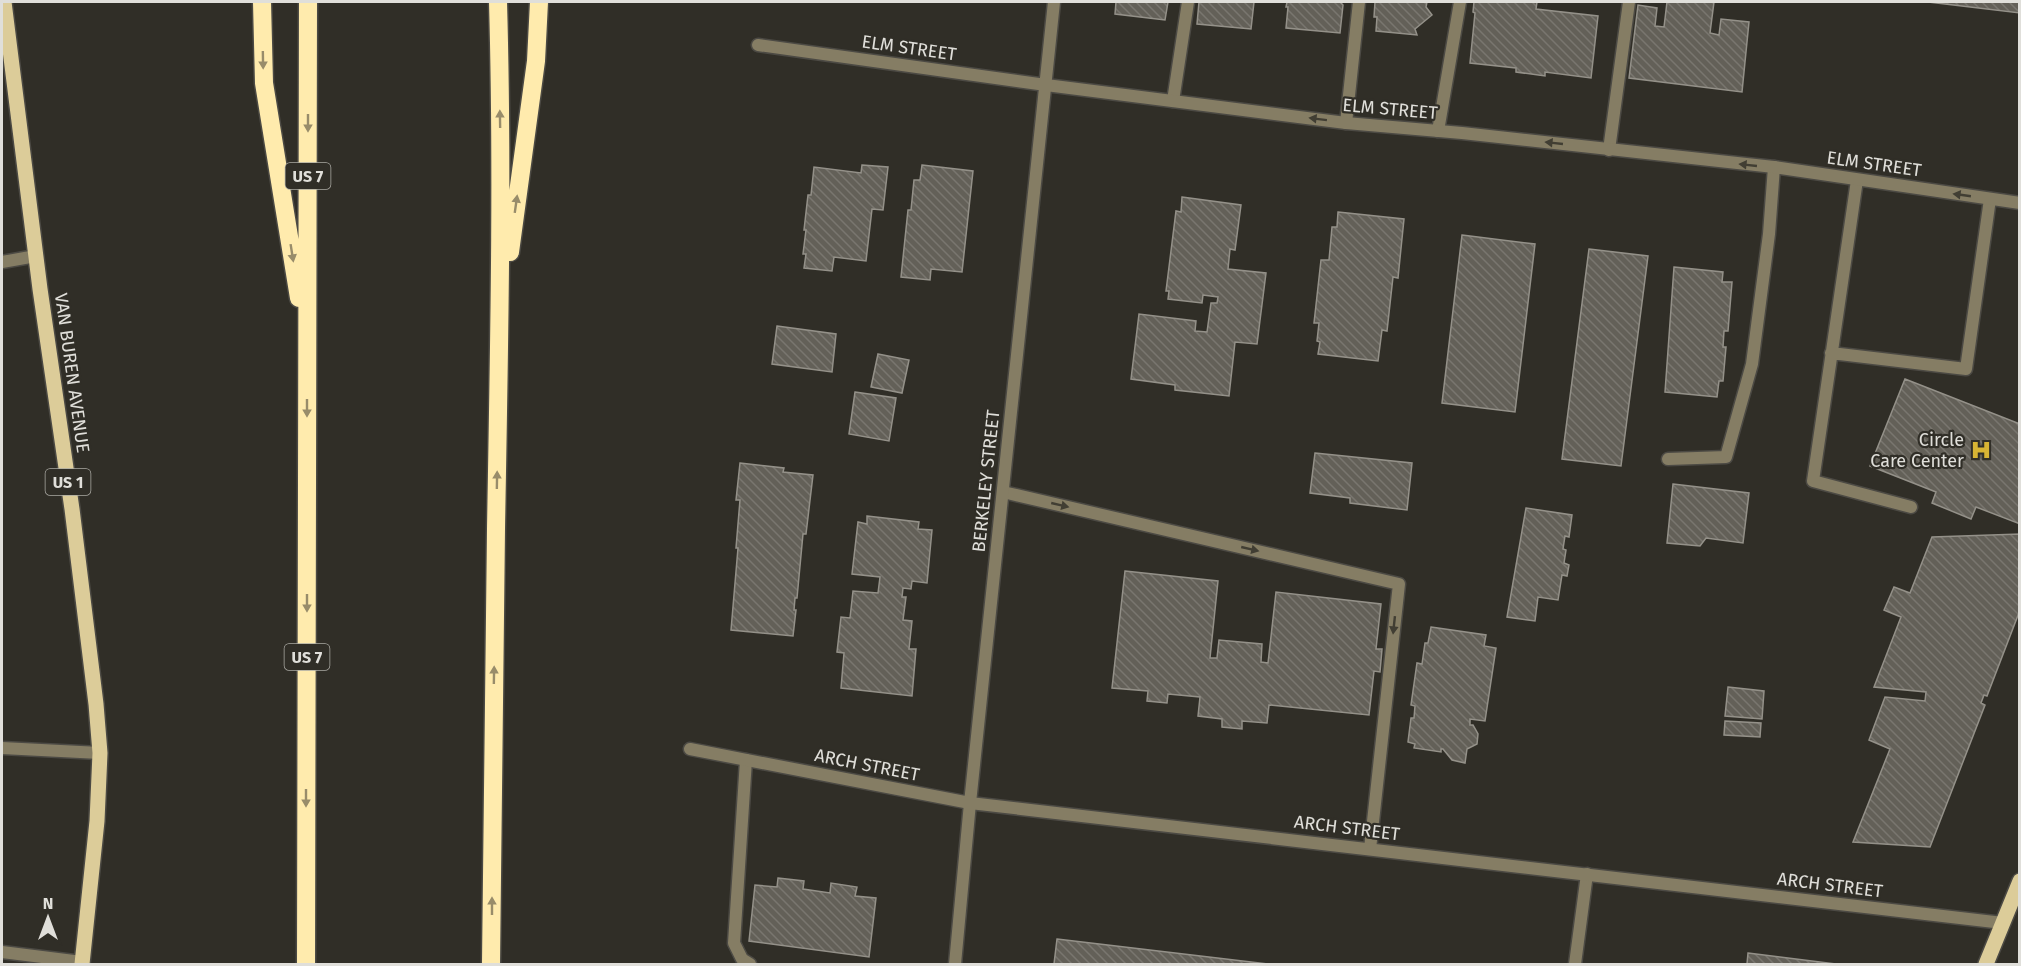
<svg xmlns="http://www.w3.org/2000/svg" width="2021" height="966" font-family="'Fira Sans',sans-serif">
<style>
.building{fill:url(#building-back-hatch);stroke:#949189;stroke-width:1.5}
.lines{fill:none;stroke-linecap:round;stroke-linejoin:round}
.lane-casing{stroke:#4c4a44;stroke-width:15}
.street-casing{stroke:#4c4a44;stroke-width:15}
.primary-casing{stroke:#4c4a44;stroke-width:18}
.highway-casing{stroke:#4c4a44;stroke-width:21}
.lane{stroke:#857d64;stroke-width:12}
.street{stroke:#857d64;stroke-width:12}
.primary{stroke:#dccc99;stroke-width:15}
.highway{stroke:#ffebad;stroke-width:18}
.oneway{fill:#988c6a}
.oneway2{fill:#413e33}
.labels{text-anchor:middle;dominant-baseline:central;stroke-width:4.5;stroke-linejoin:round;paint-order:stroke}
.shield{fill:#302e27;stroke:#abaaa4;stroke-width:1.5}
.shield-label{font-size:16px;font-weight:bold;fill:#e0dfda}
.street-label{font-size:18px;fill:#e0dfda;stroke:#302e27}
.poi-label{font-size:18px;fill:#e0dfda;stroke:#302e27;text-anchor:end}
</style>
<defs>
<pattern id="building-back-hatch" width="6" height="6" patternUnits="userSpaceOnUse" patternTransform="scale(1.5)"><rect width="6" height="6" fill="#636058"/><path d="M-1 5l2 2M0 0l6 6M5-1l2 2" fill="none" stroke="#79766f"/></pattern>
</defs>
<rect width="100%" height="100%" fill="#302e27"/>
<path class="building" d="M1116 2H1168L1165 20 1115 14Z
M1199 2H1254L1251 29 1197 24Z
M1287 2H1340L1343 5 1340 33 1286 28 1288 7H1286Z
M1375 2H1427L1426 7 1432 15 1415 29 1417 35 1376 31 1377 17H1374Z
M1474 2H1537L1536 9 1598 16 1591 78 1545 72V76L1516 72V68L1470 63 1475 13 1473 12Z
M1667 2H1714L1710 33 1719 35 1721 19 1749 22 1742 92 1629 78 1638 5 1657 8 1655 26 1664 27Z
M1928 2H2020V13Z
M862 165 888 167 883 210 872 209 866 261 834 257 832 271 804 268 806 254H803L806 230H804L808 195H811L814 167 861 173Z
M922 165 973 171 962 272 931 269 930 280 901 277 908 210H911L914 180H920Z
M1182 197 1241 205 1235 250 1230 249 1228 269 1266 273 1257 344 1235 342 1229 396 1175 390V385L1131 379 1139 314 1196 321 1195 331 1207 332 1211 303H1217L1218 297 1203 295 1202 303 1168 299 1169 291H1166L1176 211 1181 212Z
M1338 212 1404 219 1398 278 1393 277 1387 331 1382 330 1378 361 1318 354 1320 342 1317 341 1319 323H1314L1321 260H1329L1332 227H1337Z
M1462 235 1535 244 1515 412 1442 403Z
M1589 249 1648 256 1621 466 1562 459Z
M1674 267 1723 272 1722 282H1732L1728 331H1724L1723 347H1726L1723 381H1719L1717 397 1665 392Z
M777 326 836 334 832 372 772 364Z
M878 354 909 360 902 393 871 387Z
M1905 379 2020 424V524L1976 507 1971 519 1932 503 1936 492 1870 466Z
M855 392 896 398 889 441 849 434Z
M1315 453 1412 463 1407 510 1350 503V498L1310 493Z
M740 463 784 468 783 472 813 475 806 534H803L797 598H795L794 610H796L793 636 731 630 738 548H736L740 500H736Z
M1673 484 1749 493 1743 543 1706 538 1700 546 1667 543Z
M1526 508 1572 515 1569 537 1565 536 1563 549 1566 550 1564 563 1569 565 1567 576 1562 575 1558 600 1538 597 1535 621 1507 617Z
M867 516 919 522 918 529 932 530 927 583 912 581 911 589 903 588 902 597H906L903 620 912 621 909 649H916L912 696 841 688 844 653 837 652 841 617 850 618 853 591 878 593 880 577 852 574 858 522 867 524Z
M2020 534V610L1987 696 1984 695 1981 703 1985 705 1930 847 1853 842 1890 749 1869 740 1885 697 1925 701 1926 692 1874 687 1901 617 1884 610 1894 587 1910 593 1932 537Z
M1125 571 1218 581 1210 658H1217L1219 640 1262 644 1261 662 1268 663 1276 592 1381 604 1376 649H1382L1380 672 1374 671 1369 715 1269 705 1267 723 1242 721V729L1222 727V719L1198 716 1200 697 1168 694 1167 703 1147 701 1148 691 1112 688Z
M1431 627 1486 635 1484 646 1496 648 1485 721 1470 719V725H1473L1478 734 1477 744 1467 749 1465 763 1452 760 1443 749H1441V752L1414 748 1415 744 1408 742 1411 718H1414L1415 706 1411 705 1417 663 1422 664 1425 643H1428Z
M1728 687 1764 691 1762 719 1725 716Z
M1725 721 1761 723 1760 737 1724 735Z
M778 878 804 881 803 889 830 893 831 883 857 887 855 896 876 898 869 957 749 941 755 885 777 887Z
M1057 939 1268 964H1054Z
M1748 953 1836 964H1747Z"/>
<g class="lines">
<g class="lane-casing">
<path id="lane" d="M1173 101 1188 2
M1346 123 1359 2
M1438 131 1460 2
M1609 150 1629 2
M1857 180 1813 481 1911 507
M2 262 36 256
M1831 353 1966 369 1990 199
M1668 459 1726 457 1752 364 1769 234 1774 167
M1003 492 1399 584 1370 849
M2 748 100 753
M746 760 734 943 742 959 750 964
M2 952 82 962
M1575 964 1587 874"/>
</g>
<g class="street-casing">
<path id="street" d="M758 45 1046 85 1346 123 1462 133 1774 167 2020 203
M690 749 970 803 2003 923
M955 964 970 803 1054 2"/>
</g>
<g class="primary-casing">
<path id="primary" d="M4 2 40 289 72 509 96 704 100 753 97 821 82 964
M1986 964 2020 881"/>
</g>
<g class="highway-casing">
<path id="highway" d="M262 2 264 83 299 298
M510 252 536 61 539 2
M306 964 308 2
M491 964C492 819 494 674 496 529 499 353 503 177 498 2"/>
</g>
<use href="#lane" class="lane"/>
<use href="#street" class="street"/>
<use href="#primary" class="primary"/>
<use href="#highway" class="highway"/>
</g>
<defs><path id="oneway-solid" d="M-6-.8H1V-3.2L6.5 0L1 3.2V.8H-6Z" transform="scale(1.5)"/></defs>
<g class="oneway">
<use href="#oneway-solid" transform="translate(263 60) rotate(89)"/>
<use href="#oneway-solid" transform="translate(500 119) rotate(-91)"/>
<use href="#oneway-solid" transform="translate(308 123) rotate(90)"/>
<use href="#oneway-solid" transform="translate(516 204) rotate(-82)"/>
<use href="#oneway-solid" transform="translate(292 253) rotate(81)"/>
<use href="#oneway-solid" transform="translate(307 408) rotate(90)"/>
<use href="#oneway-solid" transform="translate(497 480) rotate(-89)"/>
<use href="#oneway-solid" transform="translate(307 603) rotate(90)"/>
<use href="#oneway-solid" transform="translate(494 675) rotate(-89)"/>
<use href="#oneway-solid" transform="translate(306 798) rotate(90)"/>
<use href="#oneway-solid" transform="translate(492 906) rotate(-90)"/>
</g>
<g class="oneway2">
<use href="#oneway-solid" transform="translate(1318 119) rotate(-173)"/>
<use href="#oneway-solid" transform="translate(1554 143) rotate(-174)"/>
<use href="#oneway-solid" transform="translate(1748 165) rotate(-174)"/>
<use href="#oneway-solid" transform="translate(1962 195) rotate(-172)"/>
<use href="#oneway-solid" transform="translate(1060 505) rotate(13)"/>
<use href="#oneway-solid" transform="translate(1250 549) rotate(13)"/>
<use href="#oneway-solid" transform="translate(1394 625) rotate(96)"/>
</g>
<defs>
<g id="hospital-bare" transform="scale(1.62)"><path d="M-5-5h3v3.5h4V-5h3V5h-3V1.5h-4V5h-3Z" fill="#d7b434" stroke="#302e27" stroke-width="2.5" paint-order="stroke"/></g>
</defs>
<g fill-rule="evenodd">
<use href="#hospital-bare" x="1981" y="450"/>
</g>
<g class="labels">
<g class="shield">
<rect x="285.5" y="163" width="45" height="26" rx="4.5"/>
<rect x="45.5" y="469" width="45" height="26" rx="4.5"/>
<rect x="284.5" y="644" width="45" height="26" rx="4.5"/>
</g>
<g class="shield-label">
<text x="308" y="176">US 7</text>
<text x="68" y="482">US 1</text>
<text x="307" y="657">US 7</text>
</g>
<g class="street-label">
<text transform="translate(909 48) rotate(8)">ELM STREET</text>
<text transform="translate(1390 109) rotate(5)">ELM STREET</text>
<text transform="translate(1874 164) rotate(8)">ELM STREET</text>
<text transform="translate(72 373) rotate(82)">VAN BUREN AVENUE</text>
<text transform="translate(986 481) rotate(-84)">BERKELEY STREET</text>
<text transform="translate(867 765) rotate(11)">ARCH STREET</text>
<text transform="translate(1347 828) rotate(7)">ARCH STREET</text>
<text transform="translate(1830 885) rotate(7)">ARCH STREET</text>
</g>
<g class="poi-label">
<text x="1964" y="440">Circle<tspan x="1964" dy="21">Care Center</tspan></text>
</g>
</g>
<rect width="2021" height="966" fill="none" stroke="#e0dfda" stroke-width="6"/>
<g transform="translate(48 918)" stroke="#302e27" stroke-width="4.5" paint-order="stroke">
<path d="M0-4.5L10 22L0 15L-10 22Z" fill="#e0dfda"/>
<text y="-9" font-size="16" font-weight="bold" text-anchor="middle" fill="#e0dfda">N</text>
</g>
</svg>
